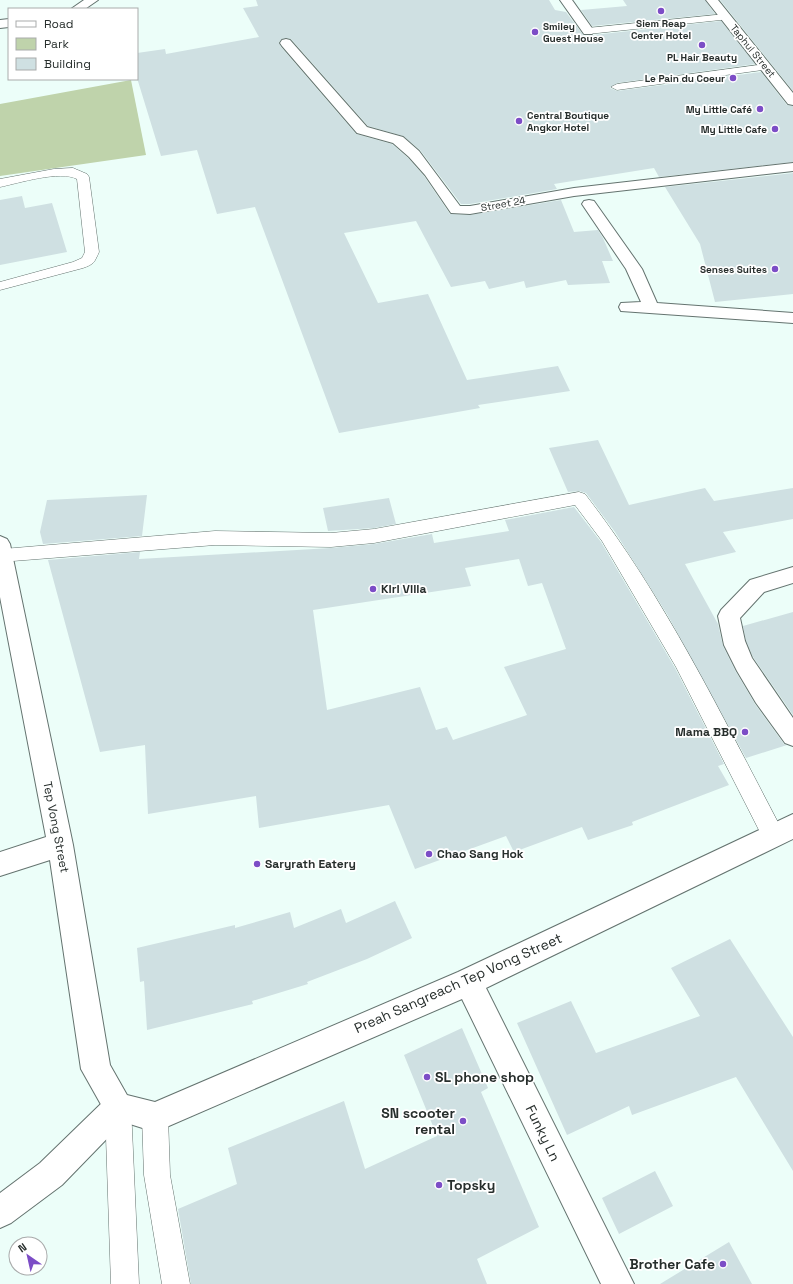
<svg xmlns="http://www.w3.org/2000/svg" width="793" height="1284" font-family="'Space Grotesk',sans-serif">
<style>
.green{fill:#bfd3ab}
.building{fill:#cfe0e2;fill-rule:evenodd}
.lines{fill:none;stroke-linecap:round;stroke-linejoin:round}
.service-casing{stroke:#64736f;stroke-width:1}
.minor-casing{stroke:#64736f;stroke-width:2}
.tertiary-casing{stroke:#64736f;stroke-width:2}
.service{fill:#fff;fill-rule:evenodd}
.minor{fill:#fff;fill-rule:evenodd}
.tertiary{fill:#fff;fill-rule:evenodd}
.poi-dot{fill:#7c4dc6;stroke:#fff;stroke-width:1.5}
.labels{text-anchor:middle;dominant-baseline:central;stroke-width:3.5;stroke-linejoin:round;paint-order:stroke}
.far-poi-label{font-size:10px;font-weight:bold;fill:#272e2c;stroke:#fff;text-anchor:end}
.far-street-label{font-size:10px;fill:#272e2c;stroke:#fff}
.poi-label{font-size:12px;font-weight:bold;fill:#272e2c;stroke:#fff;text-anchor:start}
.street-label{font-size:12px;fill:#272e2c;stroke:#fff}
.near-street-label{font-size:14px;fill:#272e2c;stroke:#fff}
.near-poi-label{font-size:14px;font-weight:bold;fill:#272e2c;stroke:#fff;text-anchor:start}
</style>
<rect width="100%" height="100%" fill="#ecfef9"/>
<path class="green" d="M131 80 146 155 0 176V104Z"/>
<path class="building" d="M256 0H549L555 10 566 12 584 36 721 21 755 64 617 83 610 88 617 91 761 72 787 105 793 106V162L659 177 654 168 554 184 557 189 470 204H461L420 150 403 136 368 126 291 39 286 38 282 39 279 42 281 47 356 134 392 144 408 158 424 176 450 214 470 215 561 200 574 232 598 230 603 238 613 261H602L610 283 568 285 566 280 526 288 524 281 489 289 485 281 451 287 416 221 344 233 378 303 428 294 467 380 558 366 570 391 478 405 480 408 339 433 255 207 217 214 197 150 161 156 137 78V53L165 49 166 54 259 37 243 8 258 6Z
M623 0H705L715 14 592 26 581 10 627 6Z
M720 0H793V91Z
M793 173V294L715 302 700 244 665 187Z
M22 196 25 208 52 203 67 252 0 265V200Z
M598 440 629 505 705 488 714 501 793 488V519L723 532 736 552 685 564 718 624 723 646 736 672 755 704 784 744 787 745 746 758 667 614 615 532 586 493 579 491 568 492 549 448Z
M147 495 142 536 43 544 40 532 47 500Z
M389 498 396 524 374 528 328 531 323 508Z
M574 507 601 542 675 668 724 764 718 766 729 785 632 822 633 825 588 840 582 827 514 852 506 836 415 869 389 805 259 828 256 796 148 814 145 745 100 752 48 560 140 552 139 559 331 548 374 544 432 534 434 543 509 531 505 520ZM519 559 528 586 542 583 566 649 504 667 527 715 453 740 447 727 436 730 420 687 327 710 313 610 471 586 465 568Z
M793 612V715L753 657 746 641 743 626Z
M395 901 412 938 367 959 307 982 308 984 252 1001 253 1004 147 1030 144 981 140 982 137 948 235 925V928L290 912 294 928 341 909 346 923Z
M730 939 793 1037V1171L736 1077 632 1115 629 1106 567 1135 517 1023 571 1001 596 1053 700 1016 671 968Z
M462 1028 488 1088 481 1092 539 1227 477 1259 487 1284H191L178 1209 237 1184 228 1148 344 1101 365 1169 437 1136 404 1055Z
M655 1171 673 1206 619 1234 602 1198Z
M729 1242 752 1284H660Z"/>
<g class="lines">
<g class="service-casing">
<path id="service" d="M726 14 731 17 730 19 588 34 583 31 588 28Z
M766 64 771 67 770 69 617 90 611 87 617 84Z
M73 168 87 174 89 177 99 252C94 263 94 264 83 268L0 290V282L73 262 82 258 85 252 77 179C60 170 19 183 0 187V179L54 169Z
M579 492 585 494C664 596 721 714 781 828L784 835 781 842 773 845 765 842 676 667 602 541 575 505 374 543 331 547 215 545 0 562V550L3 549 215 531 331 533 374 529Z
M118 1094 127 1098 131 1107 139 1284H111L105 1107 109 1098Z
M155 1104 164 1108 168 1117 170 1175 190 1284H162L144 1175 142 1117 146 1108Z"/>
</g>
<g class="minor-casing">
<path id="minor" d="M84 0H98L85 9H71Z
M560 0H572L594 31 592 34H584Z
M706 0H718L793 93V105L788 104Z
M9 19V27L0 28V20Z
M286 39 290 40 367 127 403 137 419 151 460 206H470L574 188 793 163V171L574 196 470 214 451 213 425 175 409 157 393 143 357 133 282 46 280 43 282 40Z
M589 200 594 201 642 269 657 303 793 313V323L621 311 619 307 621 303 641 302 626 269 582 204 584 201Z
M793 567V583L764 592 740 618 745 641 752 658 793 718V746L785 743 756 703 737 671 724 645 718 616 721 610 750 580Z
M118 1092 128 1097 133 1107 128 1117 62 1185 11 1223 0 1228V1193L40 1163 108 1097Z"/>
</g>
<g class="tertiary-casing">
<path id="tertiary" d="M0 536 7 539 10 544 73 845 110 1065 127 1095 155 1102 458 972 793 814V839L486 988 634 1284H601L462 999 155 1132 108 1117 81 1069 50 860 0 876V852L46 837 0 597Z"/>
</g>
<use href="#service" class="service"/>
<use href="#minor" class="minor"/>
<use href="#tertiary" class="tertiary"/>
</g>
<g class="poi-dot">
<circle cx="661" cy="11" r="4"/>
<circle cx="535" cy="32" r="4"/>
<circle cx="702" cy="45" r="4"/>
<circle cx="733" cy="78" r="4"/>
<circle cx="760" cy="109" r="4"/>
<circle cx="519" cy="121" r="4"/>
<circle cx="775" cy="129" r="4"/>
<circle cx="775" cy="269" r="4"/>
<circle cx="373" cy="589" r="4"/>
<circle cx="745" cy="732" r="4"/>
<circle cx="429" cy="854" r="4"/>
<circle cx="257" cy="864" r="4"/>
<circle cx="427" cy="1077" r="4"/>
<circle cx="463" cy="1121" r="4"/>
<circle cx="439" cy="1185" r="4"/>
<circle cx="723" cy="1264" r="4"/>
</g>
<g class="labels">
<g class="far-poi-label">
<text x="661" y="23" text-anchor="middle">Siem Reap<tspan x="661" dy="12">Center Hotel</tspan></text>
<text x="543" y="26" text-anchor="start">Smiley<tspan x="543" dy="12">Guest House</tspan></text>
<text x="702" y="57" text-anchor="middle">PL Hair Beauty</text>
<text x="725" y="78">Le Pain du Coeur</text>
<text x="752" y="109">My Little Café</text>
<text x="527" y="115" text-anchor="start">Central Boutique<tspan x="527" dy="12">Angkor Hotel</tspan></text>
<text x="767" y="129">My Little Cafe</text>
<text x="767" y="269">Senses Suites</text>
</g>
<g class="far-street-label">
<text transform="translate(753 51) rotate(51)">Taphul Street</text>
<text transform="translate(503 204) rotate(-10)">Street 24</text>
</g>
<g class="poi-label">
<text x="381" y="589">Kiri Villa</text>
<text x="737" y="732" text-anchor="end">Mama BBQ</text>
<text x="437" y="854">Chao Sang Hok</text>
<text x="265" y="864">Saryrath Eatery</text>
</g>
<g class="street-label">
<text transform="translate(56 827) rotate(79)">Tep Vong Street</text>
</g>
<g class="near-street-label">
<text transform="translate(458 983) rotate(-24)">Preah Sangreach Tep Vong Street</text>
<text transform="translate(543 1133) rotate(64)">Funky Ln</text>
</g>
<g class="near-poi-label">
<text x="435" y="1077">SL phone shop</text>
<text x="455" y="1113" text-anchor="end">SN scooter<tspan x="455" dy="16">rental</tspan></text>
<text x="447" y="1185">Topsky</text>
<text x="715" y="1264" text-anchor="end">Brother Cafe</text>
</g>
</g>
<rect x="8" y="8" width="130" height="72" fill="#ffffff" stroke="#a9abab"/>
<rect x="16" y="21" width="20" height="6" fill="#ffffff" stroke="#a9abab"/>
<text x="44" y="28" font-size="12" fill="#272e2c">Road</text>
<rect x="16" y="38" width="20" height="12" fill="#bfd3ab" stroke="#a9abab"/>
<text x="44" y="48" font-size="12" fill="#272e2c">Park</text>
<rect x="16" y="58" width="20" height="12" fill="#cfe0e2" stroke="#a9abab"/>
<text x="44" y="68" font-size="12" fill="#272e2c">Building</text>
<g transform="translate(28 1256) rotate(326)"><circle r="19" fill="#ffffff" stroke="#a9abab"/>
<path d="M0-3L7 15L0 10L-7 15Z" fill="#7c4dc6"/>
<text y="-6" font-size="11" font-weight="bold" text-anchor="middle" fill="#272e2c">N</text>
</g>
</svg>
